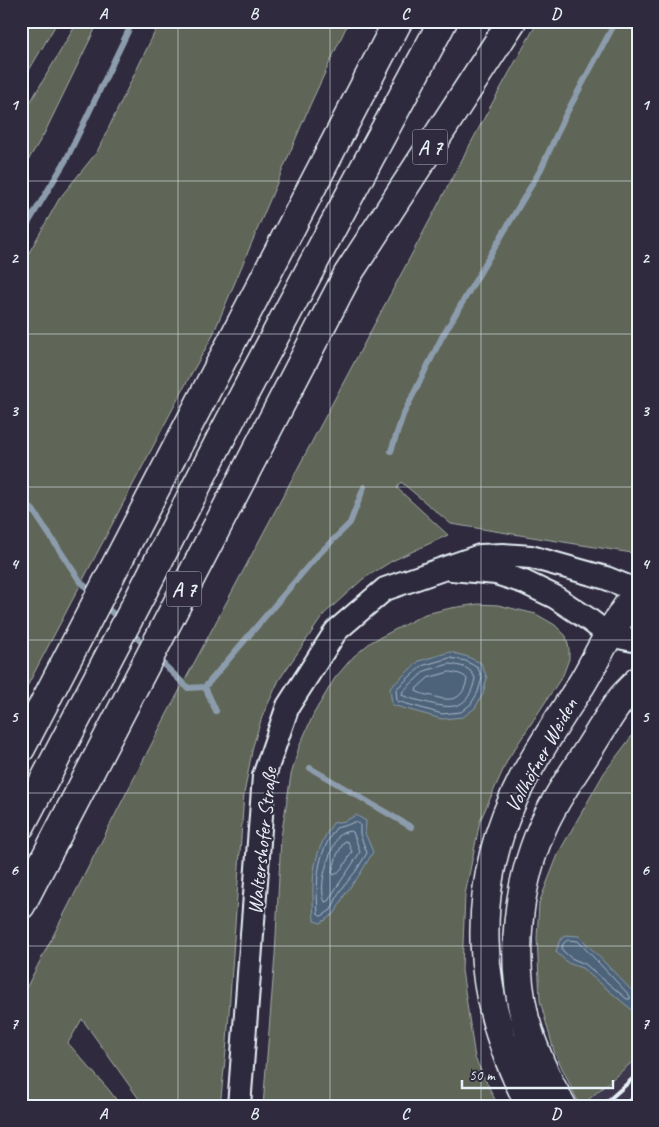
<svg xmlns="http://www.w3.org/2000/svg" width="659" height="1127" font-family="Caveat,sans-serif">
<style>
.built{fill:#3d384e}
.green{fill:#5f6658;stroke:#a4aca8}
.water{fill:#4e637a;stroke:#8c9cac}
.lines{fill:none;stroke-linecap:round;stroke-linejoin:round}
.shore{stroke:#aab8c6;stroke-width:1}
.stream{stroke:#8c9cac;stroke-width:6}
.minor-casing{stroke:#e8f1f8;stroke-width:26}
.major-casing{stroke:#e8f1f8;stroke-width:31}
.highway-casing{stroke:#e8f1f8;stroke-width:31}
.minor{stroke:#2f2a3d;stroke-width:22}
.major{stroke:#2f2a3d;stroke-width:28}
.highway{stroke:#2f2a3d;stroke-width:28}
.rail{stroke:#e8f1f8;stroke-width:4}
.grid{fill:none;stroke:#e8f1f8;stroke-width:1;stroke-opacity:0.55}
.labels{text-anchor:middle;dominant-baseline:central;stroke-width:4;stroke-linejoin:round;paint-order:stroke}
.shield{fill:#2f2a3d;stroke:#b0b5c0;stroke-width:1}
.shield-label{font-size:20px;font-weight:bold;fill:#e8f1f8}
.street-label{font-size:21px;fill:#e8f1f8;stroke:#2f2a3d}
.neatline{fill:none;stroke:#e8f1f8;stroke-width:2}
.grid-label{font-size:16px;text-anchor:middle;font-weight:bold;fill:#e8f1f8}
</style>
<rect width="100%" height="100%" fill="#2f2a3d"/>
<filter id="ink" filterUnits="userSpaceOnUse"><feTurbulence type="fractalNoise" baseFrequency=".02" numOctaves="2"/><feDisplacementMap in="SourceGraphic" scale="10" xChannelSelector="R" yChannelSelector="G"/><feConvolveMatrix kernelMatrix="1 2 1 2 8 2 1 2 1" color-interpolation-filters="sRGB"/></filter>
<g filter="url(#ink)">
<path class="built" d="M638 1057V1106H581Z"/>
<path class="green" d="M21 21H58L21 84Z
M78 21H99L44 134 21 172V118Z
M160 21H349L310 105 211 339 190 376 21 698V267L59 199 97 152Z
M538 21H638V548L632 553 451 524 401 482 397 488 448 535 392 561 363 579 324 614 279 680 262 717 253 746 244 794 227 1042 220 1106H144L82 1019 68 1043 109 1090 121 1106H21V998L168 712 489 109Z
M478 604 498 605 536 614 555 625 566 636 569 649V659L563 675 508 759 480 821 465 895 462 970 475 1058 498 1106H263L275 955 281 837 291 775 299 747 314 713 335 678 353 657 371 642 425 614 451 608Z
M638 728V1057L581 1106H580L554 1051 540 1001 537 938 539 903 559 852 604 773Z"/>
<path class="water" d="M450 652 468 657 481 663 487 678 483 694 475 708 463 717 442 719 392 705 390 688 419 661Z
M356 815 366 821 365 833 373 852 360 874 345 894 335 913 321 923 314 921C312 882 310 858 333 823L345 821Z
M565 935 579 936 637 996V1010H632L582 968 568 963 556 952 559 942Z"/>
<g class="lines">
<path class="shore" d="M450 658 466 661 478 668 482 678 478 692 471 704 461 712 442 714 397 701 396 689 422 666Z
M450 664C461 666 471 667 475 678 469 710 452 710 425 702 418 700 409 699 402 695L403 691 425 671Z
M450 672C456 673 464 674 467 679 463 701 451 702 432 696 426 695 421 694 416 691L417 688 428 678Z
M355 822 360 824V834L367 853 356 871 340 891 331 910 322 916H320L318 914C316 881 316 856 336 828L347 825Z
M350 831 353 832 360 852C350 869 338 884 328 901L325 902C317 884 330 850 340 834Z
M345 841 348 842 352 852C347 860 342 871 334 875L332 872 337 855Z
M568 940 578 941 630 996V999H627L585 964 571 958 563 951 562 949 563 944Z"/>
<path class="stream" d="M21 235 66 160 133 21
M391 451 403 415 442 337 541 169 565 116 616 21
M21 500 33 510 80 581 93 594
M104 605 120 620
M130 631 146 647
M157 658 188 688 205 687
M216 711 205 687 315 558 350 523 364 487
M310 768 411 827"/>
<g class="minor-casing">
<path id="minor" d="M451 569 496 573 524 582 555 597 588 619 609 635 638 641
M239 1106 264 776 288 706 336 631 385 589 480 556 503 555 531 557 606 578 638 591"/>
</g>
<g class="major-casing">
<path id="major" d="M531 1106C474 1002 467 885 523 779 541 746 561 716 581 685 591 669 599 651 609 635 618 620 628 605 638 591
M562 1106C546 1079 533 1049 525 1019 510 956 517 885 543 826 554 801 570 778 585 755 597 737 609 715 622 698 627 692 633 687 638 681"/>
</g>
<g class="highway-casing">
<path id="highway" d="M21 748 398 21
M21 825 140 597 221 438 323 245 443 21
M21 905 348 274 512 21"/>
</g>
<use href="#minor" class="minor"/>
<use href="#major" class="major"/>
<use href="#highway" class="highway"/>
<path class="rail" d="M602 1106 638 1074
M624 1106 638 1094"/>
</g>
</g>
<path class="grid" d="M178 21V1106M330 21V1106M481 21V1106M21 181H638M21 334H638M21 487H638M21 640H638M21 793H638M21 946H638"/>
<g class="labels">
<g class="shield">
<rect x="412.5" y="129.5" width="35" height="35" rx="4"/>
<rect x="166.5" y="571.5" width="35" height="35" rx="4"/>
</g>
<g class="shield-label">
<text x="430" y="147">A 7</text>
<text x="184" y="589">A 7</text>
</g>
<g class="street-label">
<text transform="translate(541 755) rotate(-61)">Vollhöfner Weiden</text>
<text transform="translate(262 841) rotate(-84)">Waltershofer Straße</text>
</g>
</g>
<rect width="659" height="1127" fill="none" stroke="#2f2a3d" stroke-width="55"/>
<path d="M462 1080v8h151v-8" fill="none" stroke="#e8f1f8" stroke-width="2.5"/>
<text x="469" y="1080" font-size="15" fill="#e8f1f8" stroke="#2f2a3d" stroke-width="4" paint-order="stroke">50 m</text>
<rect x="28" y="28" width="604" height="1072" class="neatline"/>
<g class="grid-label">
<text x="103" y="19">A</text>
<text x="254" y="19">B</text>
<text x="405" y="19">C</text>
<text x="556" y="19">D</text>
<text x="14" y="110">1</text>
<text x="645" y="110">1</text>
<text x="14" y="263">2</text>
<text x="645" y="263">2</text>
<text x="14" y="416">3</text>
<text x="645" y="416">3</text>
<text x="14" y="569">4</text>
<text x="645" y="569">4</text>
<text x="14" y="722">5</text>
<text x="645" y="722">5</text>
<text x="14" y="875">6</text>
<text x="645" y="875">6</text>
<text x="14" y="1029">7</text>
<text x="645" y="1029">7</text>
<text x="103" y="1119">A</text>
<text x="254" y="1119">B</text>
<text x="405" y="1119">C</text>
<text x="556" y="1119">D</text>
</g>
</svg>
